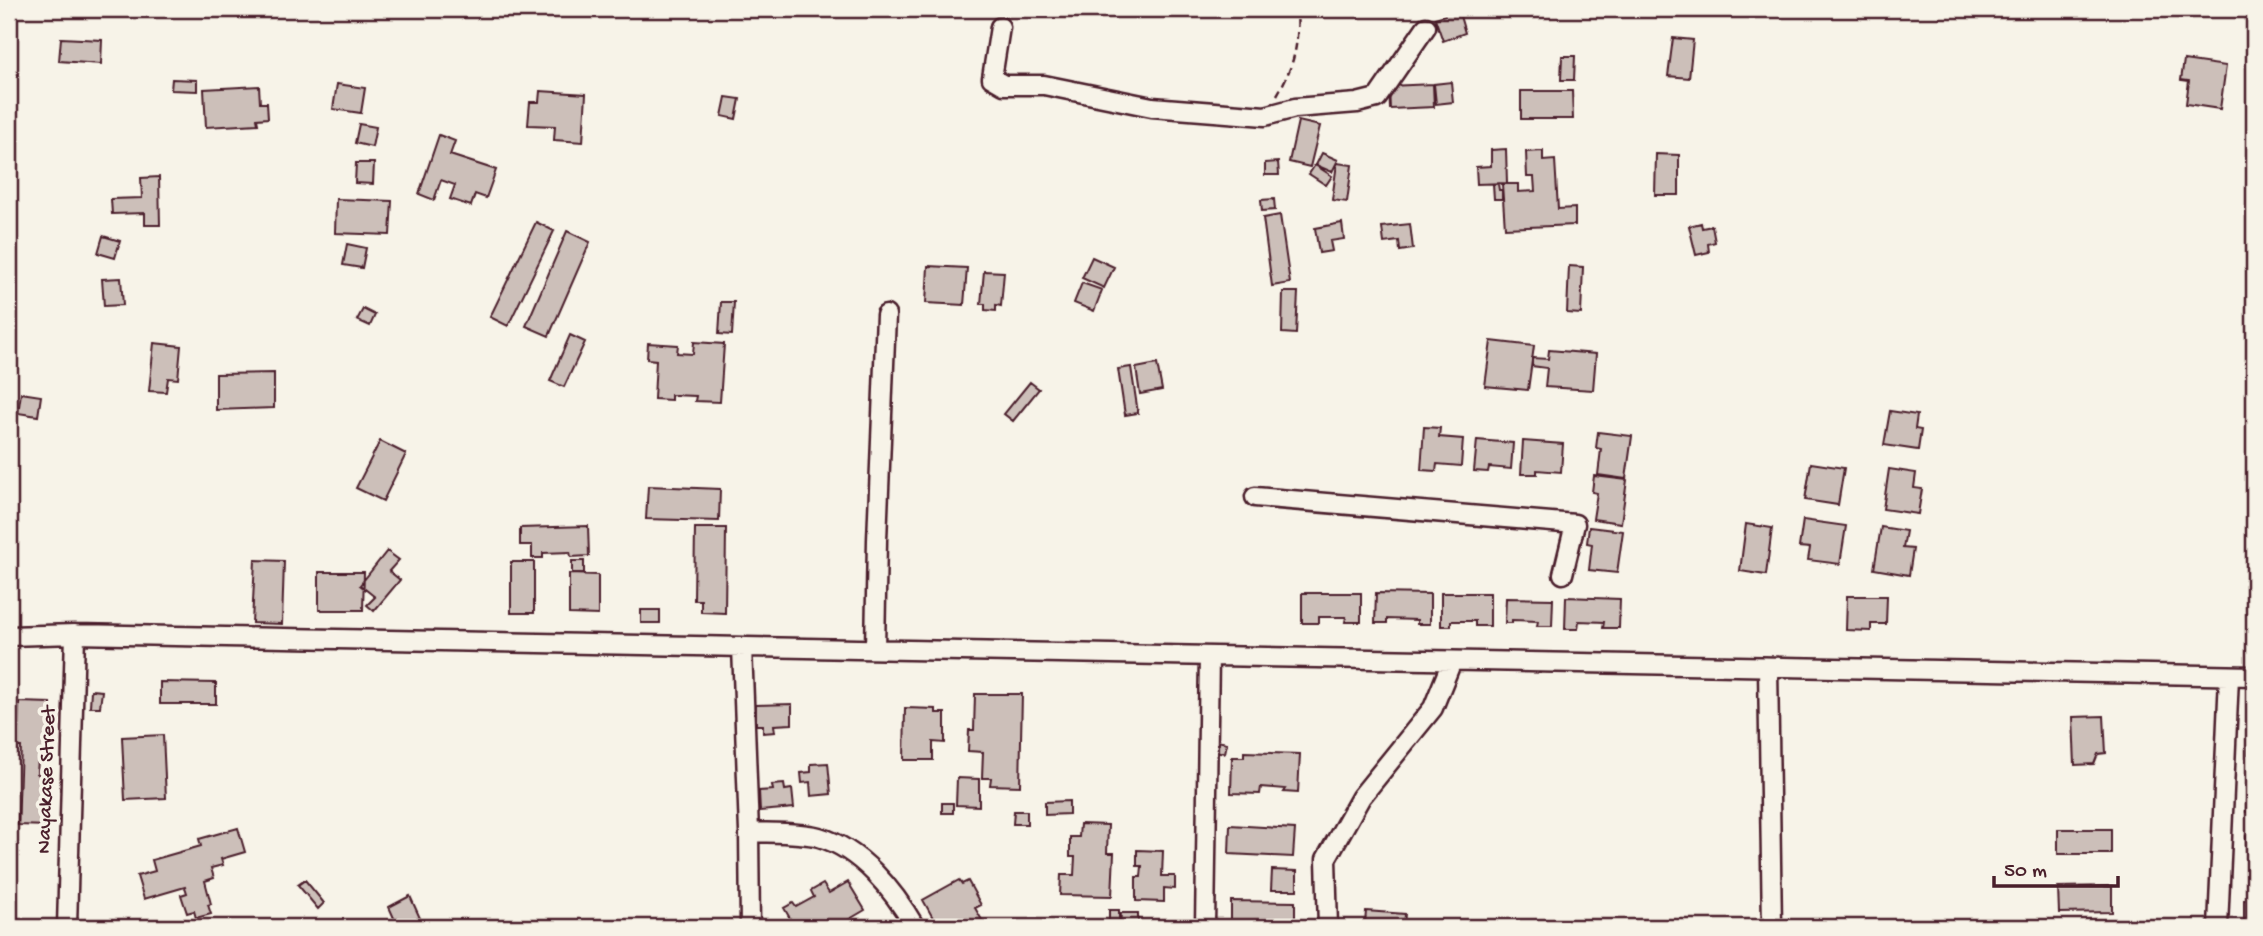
<svg xmlns="http://www.w3.org/2000/svg" width="2263" height="936" font-family="'Gochi Hand',sans-serif">
<style>
.building{fill:#ccbfb9;stroke:#4a1f2b;stroke-width:2}
.lines{fill:none;stroke-linecap:round;stroke-linejoin:round}
.minor-casing{stroke:#4a1f2b;stroke-width:23}
.path{stroke:#4a1f2b;stroke-width:2.5;stroke-dasharray:7 5;stroke-linecap:butt}
.minor{stroke:#f7f3e8;stroke-width:18}
.labels{text-anchor:middle;dominant-baseline:central;stroke-width:7;stroke-linejoin:round;paint-order:stroke}
.street-label{font-size:21px;fill:#4a1f2b;stroke:#f7f3e8}
</style>
<rect width="100%" height="100%" fill="#f7f3e8"/>
<filter id="ink" filterUnits="userSpaceOnUse"><feTurbulence type="fractalNoise" baseFrequency=".0143" numOctaves="2"/><feDisplacementMap in="SourceGraphic" scale="14" xChannelSelector="R" yChannelSelector="G"/><feConvolveMatrix kernelMatrix="1 2 1 2 8 2 1 2 1" color-interpolation-filters="sRGB"/></filter>
<g filter="url(#ink)">
<path class="building" d="M1443 9H1480L1460 16 1465 33 1443 41 1435 18 1445 15Z
M2233 9H2254V10L2250 18Z
M61 38 102 40 101 64 59 61Z
M1673 38 1693 40 1689 78 1668 76Z
M1562 56H1575L1574 80H1561Z
M2184 60 2226 66 2220 109 2186 104 2189 81 2181 80Z
M172 79 197 80V91L171 90Z
M1451 82 1453 102 1436 104 1434 84Z
M337 84 365 88 361 113 333 109Z
M1433 84 1434 107 1390 109 1389 86Z
M259 86 260 103H267L268 118 257 119 258 124 206 127 204 89Z
M540 91 586 94 583 142 554 140 555 126 528 125 530 102H539Z
M1521 91H1572L1573 119H1521Z
M726 97 740 99 736 119 722 116Z
M1298 121 1320 126 1310 167 1289 162Z
M359 124 376 127 372 147 355 143Z
M439 135 455 141 450 155 496 170 486 198 475 194 471 206 450 199 455 185 441 180 434 200 419 194Z
M1506 149 1507 183 1477 184 1476 167 1491 166V150Z
M1543 151V161L1555 160 1558 209 1575 208V225L1505 228 1502 184H1518V192L1535 191 1534 177H1527L1526 152Z
M1322 153 1338 160 1332 172 1316 165Z
M1656 154 1679 155V195H1655Z
M1278 162 1279 175H1265V163Z
M356 163H374L373 184 355 183Z
M1337 163 1352 165 1347 202 1332 200Z
M1315 165 1332 176 1326 185 1309 174Z
M159 177 160 225H145V213L112 214 111 199 142 198 141 178Z
M1493 184H1498L1499 190H1502V199H1494Z
M336 199 392 201 390 235 335 233Z
M1274 199 1275 210 1262 211 1261 200Z
M1280 215 1290 283 1272 286 1263 218Z
M536 222 554 231 508 326 490 317Z
M1342 223 1344 239 1330 241 1332 251 1319 253 1315 228Z
M1701 223 1702 228 1712 226 1715 242 1708 244 1709 252 1696 255 1689 226Z
M1410 224 1413 249 1400 251 1399 241 1384 243 1382 227Z
M567 231 590 242 549 336 526 326Z
M103 236 120 241 115 258 98 253Z
M347 244 366 248 362 268 343 265Z
M1092 257 1114 267 1104 288 1082 278Z
M928 266 967 268 964 305 926 303Z
M1569 266 1583 267 1581 314 1567 313Z
M984 271 1004 272 1001 306 996 305V311L985 310V304H981Z
M121 278 123 305 104 306 102 279Z
M1082 283 1102 290 1094 311 1074 303Z
M1283 292H1298L1296 334 1282 333Z
M721 302H734L732 335 719 334Z
M363 309 375 315 370 326 357 320Z
M570 335 585 342 564 387 550 381Z
M1491 341 1534 346 1528 390 1485 386Z
M694 342 724 344 720 402 695 401 696 396 671 395V400L654 399 656 360 647 359 648 343 678 345 677 353 693 354Z
M154 343 181 346 178 379 168 378 166 392 149 391Z
M1549 350 1596 354 1593 390 1545 387 1547 368 1532 366V358L1548 359Z
M1157 364 1162 390 1140 394 1136 368Z
M1131 367 1138 413 1125 415 1118 369Z
M274 373V408L216 410V374Z
M1030 382 1039 389 1013 421 1004 414Z
M21 393 41 396 38 416 18 413Z
M1890 411 1917 415 1915 429 1921 430 1918 450 1884 445Z
M1424 427 1440 428 1439 437 1463 439 1461 466 1437 464 1436 471 1421 470Z
M1598 432 1632 436 1626 479 1598 475 1601 449 1596 448Z
M1477 440 1513 443 1511 469 1489 467 1488 472 1474 471Z
M380 441 406 454 383 501 356 488Z
M1523 441 1563 444 1561 472 1537 470V474H1521Z
M1811 463 1844 468 1838 505 1805 500Z
M1889 469 1916 473 1914 488 1922 489 1918 514 1883 509Z
M1594 476 1627 480 1621 523 1593 519 1597 493 1592 492Z
M648 486 720 489 719 521 646 519Z
M1803 520 1846 526 1840 564 1808 560 1810 548 1799 547Z
M1746 524 1772 528 1766 575 1740 571Z
M588 526 589 556 571 557 570 552 543 553V558H532V545H520V528Z
M1589 527 1623 531 1617 573 1589 570 1592 544 1587 543Z
M1881 527 1906 531 1903 548 1913 549 1909 575 1874 569Z
M695 528H726L725 613 701 612V600H694Z
M387 551 399 560 389 571 400 580 374 611 367 605 375 597 360 585Z
M255 560 284 561 282 624 252 623Z
M572 561H584V573H572Z
M511 562H534V613H511Z
M319 572H364L363 610H319Z
M569 574 598 575V615L569 614Z
M1302 593H1361V622H1345L1346 617H1319V623H1302Z
M1376 593 1430 594V624H1417V620L1387 619V623H1375Z
M1441 593H1490V626H1475V621H1451V626H1441Z
M1847 596H1887L1886 624H1871V631L1846 630Z
M1566 597 1620 599 1619 628H1603L1604 622 1579 621 1578 629H1565Z
M1506 598 1553 599 1552 626H1537L1538 621 1512 620V623H1505Z
M641 610H660V623H641Z
M160 682 216 683V704H160Z
M91 690 102 691 100 707H90Z
M975 694H1022L1020 786 990 785 991 778H982L983 752 968 751 969 730H974Z
M19 702 51 703 49 760 38 759 37 774 49 775 48 826 18 825 21 747H9V727L18 728Z
M792 704V724L774 725 775 732 763 733V725H756V705Z
M905 708 936 709V713H945V743L933 742V760H904Z
M2104 716 2106 753 2098 754 2094 764 2075 765 2073 717Z
M2248 722H2254V754H2248Z
M163 735 166 798 125 800 122 737Z
M1217 741 1227 743 1225 753 1215 751Z
M1244 752 1300 754 1298 793 1284 792 1286 789 1261 787 1260 794 1231 793 1232 757H1244Z
M828 763 831 794 811 796 810 782 802 783 801 773 811 772V764Z
M957 778 979 779V806L956 805Z
M2248 778H2254V813L2246 812Z
M784 784 785 790 792 789 794 808 760 811 759 791 773 790 772 785Z
M1069 801V814L1045 815V802Z
M942 803H953V813H942Z
M1014 811H1027V824H1013Z
M1080 824 1108 825 1107 853H1114L1112 896 1060 895 1061 875H1074L1075 857H1070V837H1079Z
M1230 825 1295 829 1293 857 1229 854Z
M238 828 245 852 221 859 223 865 211 868 214 878 205 881 211 904 208 905 211 914 196 918 194 911 187 913 181 895 187 893 185 887 144 899 137 876 155 871 152 860 201 846 199 839Z
M2058 829H2111V854H2058Z
M2246 836H2254V870H2247Z
M1137 850 1163 851 1162 876H1175V889L1164 888V902L1136 901V877H1141L1142 866H1137Z
M1272 870 1297 871V890H1271Z
M305 880 324 903 318 909 298 885Z
M959 880 962 884 968 881 981 905 975 908 986 927H942L941 925 938 927 923 900Z
M848 882 865 910 836 927H795L784 908 793 903 796 907 814 897 811 891 823 884 829 893Z
M2112 886V912L2059 913 2058 887Z
M410 896 424 927H398L389 907Z
M2244 900H2254V927H2244Z
M1231 901 1295 902V927H1231Z
M1109 910H1119V927H1109Z
M1366 911 1405 914 1404 926 1425 927H1347V923L1365 924Z
M1121 913H1138V927H1120Z"/>
<g class="lines">
<g class="minor-casing">
<path id="minor" d="M1000 27 992 78 1004 85H1044L1152 107 1265 116 1295 108 1357 103 1377 98 1426 27
M1255 497 1575 524 1563 574
M9 636 75 634 2254 676
M742 647 749 832 750 927
M875 649 877 540 886 315
M1768 667 1772 927
M749 832C769 833 801 832 819 837 861 849 894 891 915 927
M67 927 75 634
M1205 927 1209 656
M1328 927 1326 859 1361 797 1433 708 1452 661
M2218 927 2229 676"/>
</g>
<path class="path" d="M1277 95C1295 64 1299 44 1297 9"/>
<use href="#minor" class="minor"/>
</g>
</g>
<g class="labels">
<g class="street-label">
<text transform="translate(48 780) rotate(-88)">Nayakase Street</text>
</g>
</g>
<rect width="2263" height="936" fill="none" stroke="#f7f3e8" stroke-width="35"/>
<rect x="18" y="18" width="2228" height="901" fill="none" stroke="#4a1f2b" stroke-width="2.5" filter="url(#ink)"/>
<path d="M1994 876v10h124v-10" fill="none" stroke="#4a1f2b" stroke-width="3.5"/>
<text x="2004" y="876" font-size="21" fill="#4a1f2b" stroke="#f7f3e8" stroke-width="5" paint-order="stroke">50 m</text>
</svg>
